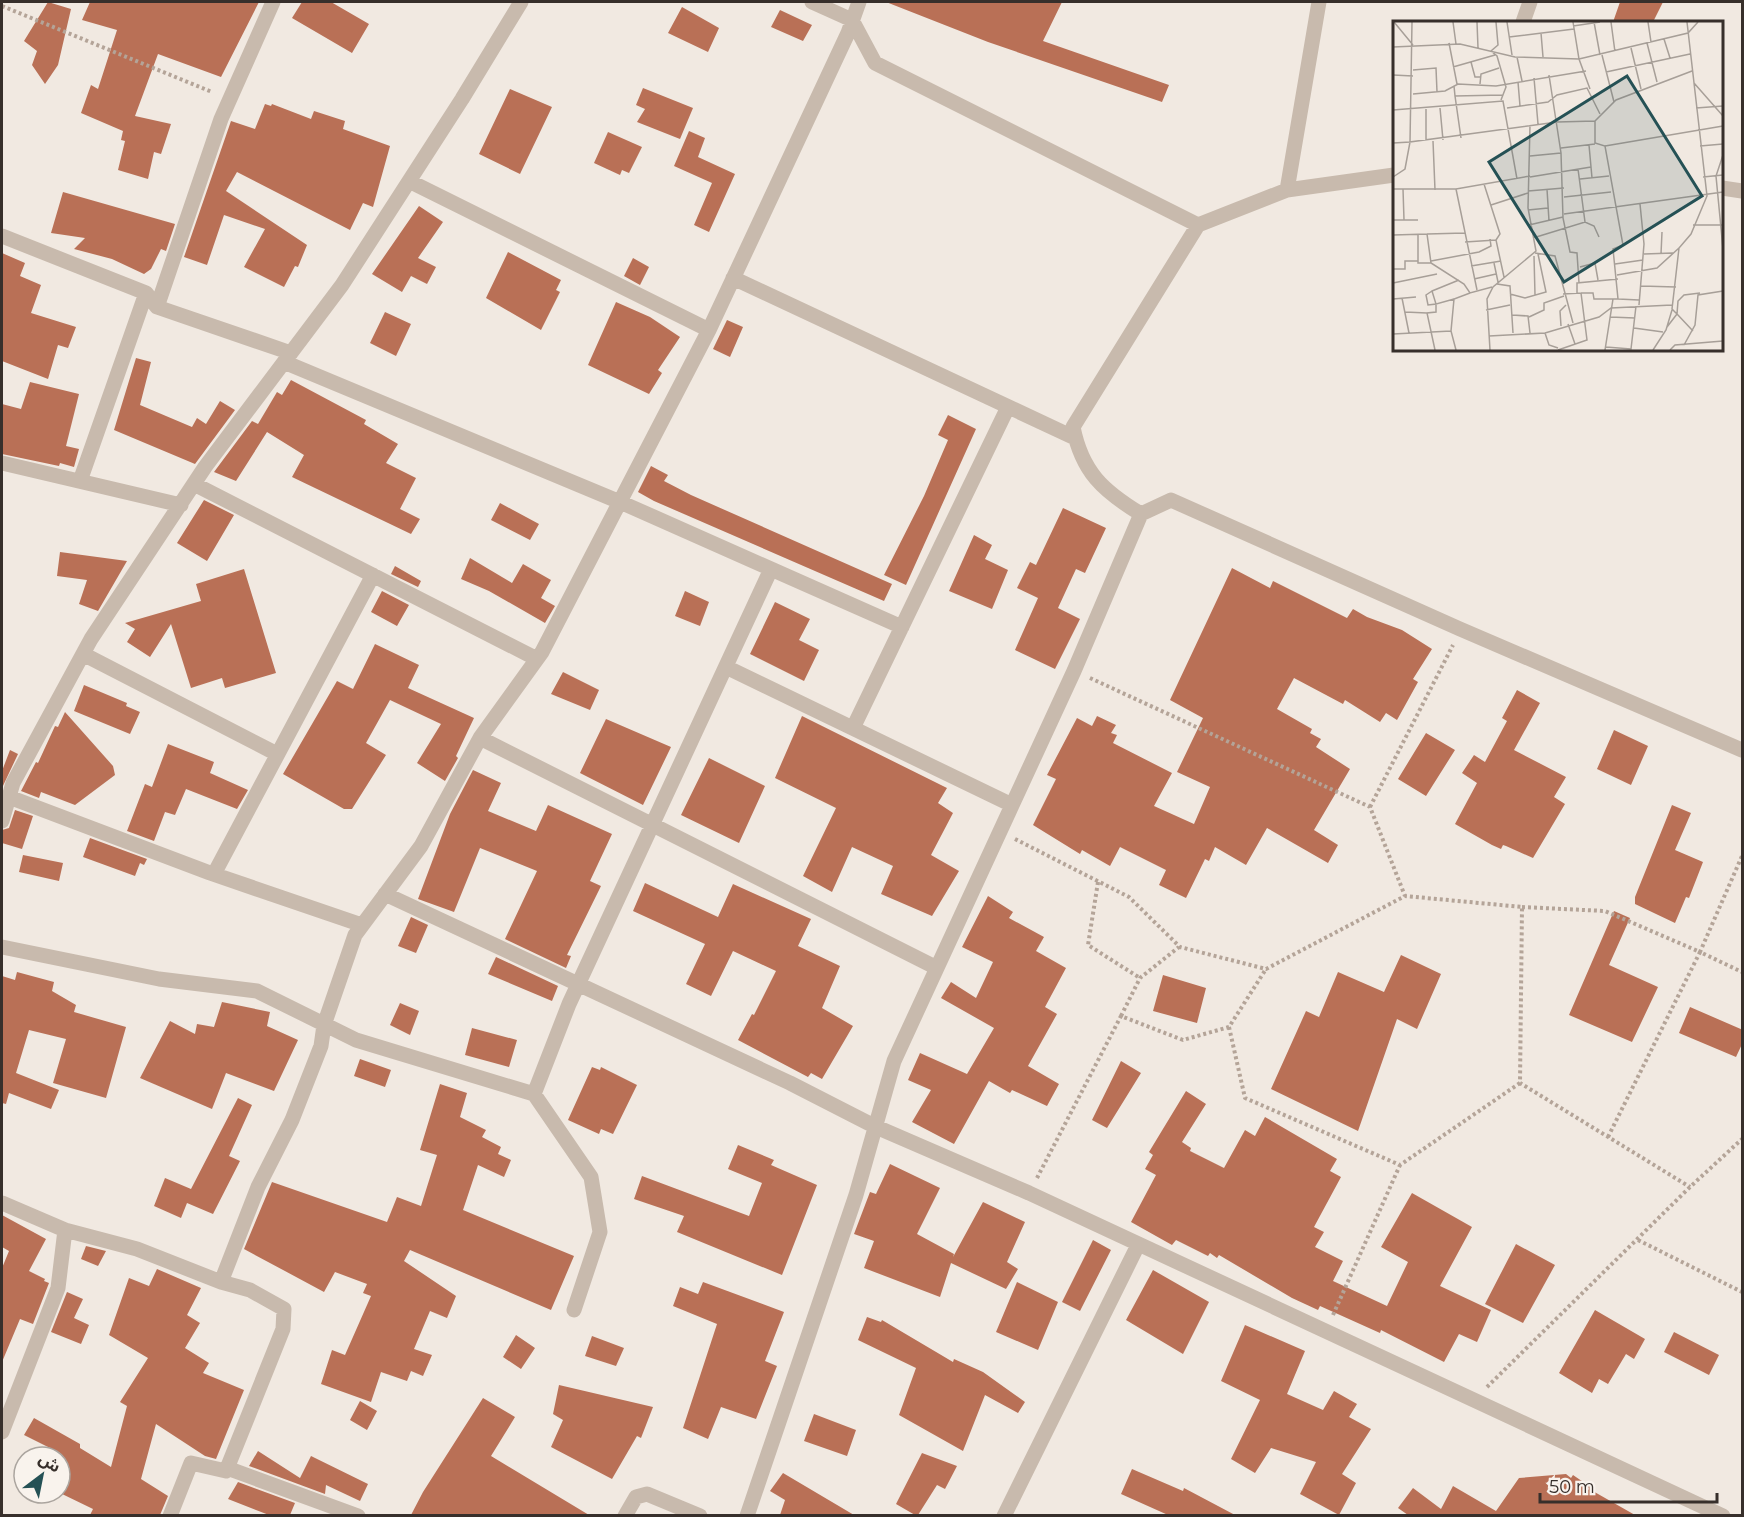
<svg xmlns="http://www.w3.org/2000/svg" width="1744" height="1517" font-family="Montserrat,'Noto Sans Arabic',sans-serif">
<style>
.building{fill:#b97056}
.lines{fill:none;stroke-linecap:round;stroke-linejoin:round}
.path{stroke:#b4a498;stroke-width:4;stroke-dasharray:3 3;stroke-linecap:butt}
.minor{stroke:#c8baad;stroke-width:15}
.inset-road{fill:none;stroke:#a79f98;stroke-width:1.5}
.view{fill:#255155;fill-opacity:0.15;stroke:#255155;stroke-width:3}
.inset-edge{fill:none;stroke:#372f2b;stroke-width:3}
</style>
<rect width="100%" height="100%" fill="#f1e9e1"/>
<path class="building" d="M48 2 71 9 58 65 45 84 32 65 37 51 24 41Z
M90 2H259L221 77 158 54 135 116 171 124 161 154 154 152 148 179 118 170 125 141 121 140 123 131 81 113 91 85 98 89 117 30 82 20Z
M302 2H331L369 24 352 53 292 18Z
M886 2H1062L1043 41 1169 85 1162 102 988 42Z
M1620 2H1663L1653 22H1613Z
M682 7 719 28 708 52 668 33Z
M780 10 812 25 803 41 771 27Z
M643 88 693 108 680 139 637 122 645 109 636 105Z
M510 89 552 107 520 174 479 154Z
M265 104 271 106 272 104 311 119 314 111 345 121 343 129 390 146 373 207 363 203 350 230 237 172 226 191 307 245 298 267 295 266 284 287 244 267 265 229 224 215 207 265 184 257 231 121 255 129Z
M689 131 705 138 698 157 735 174 709 232 694 225 712 183 674 166Z
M608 132 642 147 629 173 622 170 620 175 594 163Z
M63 192 175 224 166 251 161 249 151 269 144 274 112 259 74 249 85 238 51 233Z
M419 206 443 222 418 258 436 267 427 284 411 276 402 292 372 274Z
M508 252 561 280 556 290 560 292 541 330 486 298Z
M2 253 25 263 20 276 41 285 31 313 76 327 68 348 58 345 48 379 2 361Z
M633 258 649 267 640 285 624 276Z
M616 302 650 317 680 337 658 370 662 373 649 394 588 365Z
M385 312 411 324 396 356 370 343Z
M727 320 743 327 730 357 713 349Z
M136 358 151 362 140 405 192 427 197 418 206 424 220 401 235 410 195 464 114 430Z
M291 380 366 420 364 424 398 444 386 463 416 478 400 509 420 519 411 534 292 477 304 455 267 432 236 481 214 472 252 421 258 424 277 392 282 395Z
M30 382 79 394 66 446 79 449 74 467 60 463 59 466 2 454V404L21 409Z
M948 415 976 429 906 585 884 575 924 496 948 440 938 435Z
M651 466 668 475 664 481 691 495 892 584 884 601 654 501 638 492Z
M204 500 234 515 207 561 177 543Z
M500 503 539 524 530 540 491 520Z
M1063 508 1106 528 1085 573 1076 569 1058 608 1080 619 1055 669 1015 650 1038 598 1017 588 1030 562 1036 565Z
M974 535 992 545 985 559 1008 570 992 609 949 591Z
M60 552 127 561 98 611 79 604 87 580 57 576Z
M470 558 512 583 523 564 551 580 541 598 555 606 545 623 489 591 461 579Z
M395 566 421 581 418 587 391 574Z
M1232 568 1270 588 1273 581 1347 618 1353 609 1367 617 1402 630 1432 649 1413 679 1418 682 1397 720 1386 713 1380 722 1345 700 1343 704 1294 678 1277 709 1312 729 1310 733 1321 739 1316 747 1350 769 1314 830 1338 845 1328 863 1267 828 1246 865 1215 847 1209 861 1205 859 1186 898 1159 885 1166 870 1120 847 1110 866 1082 850 1080 854 1033 825 1056 779 1047 775 1077 718 1092 726 1097 716 1116 725 1111 733 1117 735 1113 743 1172 773 1154 806 1194 824 1210 787 1177 772 1203 718 1170 700Z
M244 569 276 673 225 688 222 678 191 688 171 624 150 657 127 642 135 629 125 623 201 601 196 584Z
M382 591 409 605 397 626 371 612Z
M685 591 709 602 700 626 675 616Z
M775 602 810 619 799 640 819 650 804 681 750 654Z
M375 644 419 665 408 688 474 718 456 756 458 758 445 781 417 763 441 724 390 700 366 743 386 755 352 809H344L283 774 337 681 353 689Z
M563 672 599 690 590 710 551 694Z
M84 685 127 703 126 706 140 712 130 734 74 711Z
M1517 690 1540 703 1514 750 1566 777 1554 797 1565 804 1533 858 1506 846 1503 845 1501 849 1492 845 1455 824 1477 783 1462 773 1474 755 1485 762 1507 721 1502 718Z
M65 712 113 766 115 775 75 805 41 792 39 798 21 791 36 762 38 763 55 726 58 727Z
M802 716 947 788 938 803 953 813 931 855 959 871 932 916 881 894 893 866 852 847 832 892 803 876 836 808 775 778Z
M606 719 671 747 643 805 580 773Z
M1614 730 1648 746 1631 785 1597 769Z
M1426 733 1455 750 1426 796 1398 779Z
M168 744 214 762 210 773 248 790 237 809 186 789 175 815 165 812 154 841 127 831 145 784 152 787Z
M10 750 18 754 2 788V771Z
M709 758 765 786 739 843 681 815Z
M473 770 501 783 488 811 536 831 548 805 612 834 590 881 601 886 567 955 571 956 566 968 505 939 537 871 480 848 454 912 418 899 450 814Z
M1672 805 1691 813 1675 850 1703 862 1689 898 1686 897 1675 923 1635 904V897Z
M15 810 33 816 22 849 2 843V830L9 828Z
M90 838 147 859 144 865 140 863 135 876 83 857Z
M23 855 63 863 59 881 19 872Z
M645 883 718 917 733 884 811 919 798 946 840 966 822 1008 853 1026 822 1079 811 1073 808 1077 738 1040 752 1014 754 1015 776 971 733 951 711 996 686 984 705 944 633 911Z
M988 896 1013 912 1009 918 1044 937 1036 951 1066 968 1045 1007 1057 1014 1028 1066 1059 1084 1047 1106 1012 1090 1010 1093 989 1081 954 1144 912 1122 931 1090 908 1080 920 1053 967 1074 994 1028 941 998 951 982 976 998 993 962 962 947Z
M1614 911 1630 918 1609 965 1658 987 1632 1042 1569 1015Z
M411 917 428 925 416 953 398 946Z
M1401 955 1441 974 1417 1029 1397 1019 1358 1131 1271 1089 1306 1011 1319 1017 1338 972 1384 992Z
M496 957 558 986 552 1001 488 974Z
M17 972 54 982 52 991 76 1005 74 1012 126 1027 106 1098 53 1083 66 1039 29 1030 16 1073 59 1090 51 1109 9 1093 6 1104 2 1103V976L15 980Z
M1163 975 1206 988 1197 1023 1153 1011Z
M222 1002 270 1012 267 1026 298 1040 274 1091 226 1073 212 1109 140 1078 170 1021 195 1034 197 1024 214 1027Z
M400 1003 419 1011 410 1035 390 1025Z
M1690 1007 1743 1030V1042L1736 1057 1679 1033Z
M472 1028 517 1040 509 1067 465 1055Z
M360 1059 391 1070 385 1087 354 1076Z
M1121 1061 1141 1073 1107 1128 1092 1120Z
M592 1067 600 1070 601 1067 637 1085 613 1134 601 1129 599 1134 568 1120Z
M440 1084 467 1093 460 1117 486 1130 482 1137 501 1147 498 1154 511 1160 504 1177 478 1165 463 1210 574 1256 551 1310 410 1250 404 1261 456 1296 447 1318 430 1311 414 1349 432 1355 423 1376 411 1371 407 1381 381 1372 371 1402 321 1384 332 1350 345 1355 371 1296 363 1293 367 1284 335 1272 324 1292 244 1249 272 1182 387 1222 397 1197 421 1206 437 1155 420 1150Z
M1186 1091 1206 1104 1182 1142 1191 1148 1190 1151 1224 1168 1245 1130 1255 1136 1265 1117 1337 1159 1330 1171 1341 1177 1314 1227 1324 1232 1315 1247 1343 1261 1333 1281 1387 1306 1408 1262 1381 1247 1412 1193 1472 1227 1440 1286 1491 1310 1477 1342 1459 1334 1444 1362 1381 1330 1380 1333 1320 1306 1318 1310 1292 1298 1219 1255 1217 1258 1210 1253 1208 1256 1176 1240 1172 1245 1131 1222 1156 1175 1145 1169 1153 1155 1149 1152Z
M238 1098 252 1105 229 1156 240 1161 213 1214 187 1203 181 1218 154 1206 165 1178 191 1189Z
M738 1145 774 1160 771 1165 817 1185 782 1275 677 1232 684 1216 634 1199 642 1176 749 1216 762 1183 728 1169Z
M890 1164 940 1188 917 1234 954 1254 953 1257 983 1202 1025 1222 1007 1262 1018 1269 1006 1289 951 1263 940 1297 864 1268 874 1241 854 1234 870 1192 876 1194Z
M2 1215 46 1239 29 1271 45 1279 44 1281 49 1283 33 1324 20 1319 2 1362V1268L9 1251 2 1247Z
M1093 1240 1111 1250 1080 1311 1062 1302Z
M1516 1244 1555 1265 1523 1323 1485 1304Z
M86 1246 106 1251 98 1266 81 1259Z
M157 1269 201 1288 187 1315 200 1323 185 1348 209 1363 203 1373 244 1390 216 1459 205 1456 156 1424 141 1479 168 1496 160 1515H90L93 1509 60 1493V1453L24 1435 34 1418 80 1444V1448L111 1467 127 1406 120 1402 148 1358 109 1335 129 1278 149 1286Z
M1153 1270 1209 1302 1183 1354 1126 1320Z
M703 1282 784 1312 765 1361 777 1366 756 1419 721 1407 708 1439 683 1428 717 1324 673 1306 680 1287 698 1294Z
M1017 1282 1058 1302 1038 1350 996 1332Z
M67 1292 83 1299 74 1318 89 1325 81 1344 51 1332Z
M1595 1310 1645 1339 1634 1359 1626 1354 1608 1384 1599 1379 1592 1393 1559 1373Z
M867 1317 881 1322 882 1320 953 1362 954 1359 983 1372 1025 1402 1018 1413 985 1395 963 1451 899 1415 916 1368 858 1340Z
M1245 1325 1305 1351 1287 1394 1323 1410 1334 1391 1357 1404 1349 1417 1371 1429 1342 1474 1356 1483 1339 1515 1300 1494 1316 1462 1271 1448 1255 1473 1231 1459 1260 1400 1221 1381Z
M1674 1332 1719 1355 1709 1375 1664 1352Z
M516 1335 535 1348 521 1369 503 1357Z
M592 1336 624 1348 616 1366 585 1356Z
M559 1385 653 1407 641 1438 637 1436 612 1479 551 1447 563 1420 553 1414Z
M483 1398 515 1417 491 1456 589 1515H411L423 1492Z
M360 1401 377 1411 367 1430 350 1420Z
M814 1414 856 1430 847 1456 804 1441Z
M258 1451 300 1478 311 1456 368 1484 360 1501 326 1485 325 1494 249 1466Z
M922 1453 957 1466 945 1489 937 1485 918 1515H915L896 1504Z
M1132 1469 1183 1491 1184 1488 1235 1515H1168L1121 1494Z
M783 1473 854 1515H780L785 1500 770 1491Z
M1566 1474 1571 1478 1573 1475 1592 1488 1591 1490 1635 1515H1408L1398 1508 1413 1488 1441 1509 1453 1486 1496 1511 1519 1478Z
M238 1482 295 1503 290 1515H269L228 1499Z"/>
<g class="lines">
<path class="path" d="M2 6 212 92
M1090 678 1370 807 1405 896
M1370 807 1453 645
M1015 839 1129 897 1180 947 1266 969 1405 896 1522 907 1520 1083 1690 1187
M1098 882 1088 945 1140 978
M1522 907 1605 911 1700 952 1742 856
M1121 1016 1140 978 1179 947
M1229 1027 1245 1098 1400 1165 1520 1083
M1608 1137 1700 952 1742 972
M1037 1178 1121 1016 1183 1040 1229 1027 1266 969
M1638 1240 1742 1292
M1333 1315 1400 1165
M1487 1387 1690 1187 1742 1139"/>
<path class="minor" d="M812 2 852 20 875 63 1198 225 1287 190 1394 175
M1523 22 1530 2
M409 181 709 330
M1722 188 1742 191
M1287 190 1319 2
M2 236 146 293 157 307 291 353
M733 278 1075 438
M157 307 221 119 273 2
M284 362 620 502 902 627
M2 463 181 505
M80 481 146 293
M194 484 537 659
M1141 514 1171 500 1460 629 1742 750
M83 654 277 754
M726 667 1012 805
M853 728 1008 407
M480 738 937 968
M9 797 210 873 362 925
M2 821 13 783 91 639 205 467 342 285 462 99 521 2
M214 874 373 575
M385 894 790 1083 874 1126 1029 1193 1723 1516
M2 947 159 979 257 991 356 1040 534 1094 591 1177 600 1232 574 1310
M534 1094 569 1004 771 569
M2 1203 65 1230 58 1288 2 1432
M65 1230 137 1249 221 1282
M227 1468 358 1516
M170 1516 191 1463 226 1471 283 1329 284 1309 250 1290 221 1282 258 1187 292 1120 321 1046 324 1025 355 935 421 846 480 738 542 652 709 330 848 33 859 2
M625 1516 636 1497 647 1494 700 1516
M747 1516 856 1195 894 1061 1074 671 1141 514C1103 491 1082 472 1073 427L1198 225
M1004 1516 1138 1245"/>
</g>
<g transform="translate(1393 21)">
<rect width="330" height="330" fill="#f1e9e1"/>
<path class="inset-road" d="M1 1 20 24M60 1 63 23M84 1 85 27M103 1 105 24 98 30 104 35 113 66 108 79M114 1 119 34M180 1 186 38 197 68M201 1 207 34M218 1 222 31M255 1 258 21M180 5 207 1M148 12 150 36M116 16 181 8M271 18 277 37M56 22 64 63M254 22 264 61M0 26 67 23 122 36 186 38 295 12 305 1M238 27 248 68M209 34 221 81M124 36 129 60M78 41 82 56H87M60 46 102 34M20 49 43 47 44 71M213 51 297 33M0 54 20 55M156 54 168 132 170 197 177 231 184 232 186 262M141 57 145 103M125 61 127 85M301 62 330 95M87 63 88 53 106 47M61 65 62 75 110 74M20 73 52 70 65 63 103 65 193 50M62 75 68 117M47 87 50 119M114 87 155 81 164 74 194 67 207 93M303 87 330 85M0 89 110 80 124 158M0 99V122M202 100V122L212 125 230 224 220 228 225 278H220L212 329M33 120V88M40 120 42 169M0 122 17 121 19 1M196 124 199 157M212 125 330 105M307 125 330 123M168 127 202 123M330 134 323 155 330 228M137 135 168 132M185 148 192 201M0 156 12 148 17 121 164 101 202 100 223 79 299 50M137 156 198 146M310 156 330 154M187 158 216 155M91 163 107 213 103 219 111 256M0 168H63L137 155M10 168 11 199M63 168 84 269M154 168 156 200M135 170 171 167M171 176 218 171M98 184 135 172M135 189 155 187M171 193 330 171M0 199H25M136 204 170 196M300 204H329M25 213V242H38M34 213 72 212M0 214 34 213 38 242 71 263 77 272 99 266M140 217 192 201 201 205 206 216M72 221 103 219M142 232 162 235 180 302M251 233 280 232M268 233 269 211M141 235 142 274M38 240 86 231 98 225 97 218M101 242 105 261M222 243 250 239M78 245 108 240M187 246 202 242 205 259M0 248H12V240H25M224 254 264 247 286 227M81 258 103 253M0 262 44 253M104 263 117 265 120 312M248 265 283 266M39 270 33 274 35 284 43 283 39 270 66 259M184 272V262L225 258M188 272H200L201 278H220M117 273 132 277 153 271 145 233M9 277 16 312M0 278 23 276M225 278 246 279M246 284 251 223 247 183M93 289 117 284M12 291 34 292M119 294 135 295 137 312M136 296 151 289V282L171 275M217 296 242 297M175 303 182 323M168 305 167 290 173 284M274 306 284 293 279 288 286 227 298 213 314 175 294 1M241 307 270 311M300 310 284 293 285 280 291 274 307 272M152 312 156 324 165 327M0 313 58 310M96 315 152 312 206 296 218 287 279 284M291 324 302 304 305 274 330 270M213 326 238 328 243 285M42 329 34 292 43 291V283L61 278M63 329 58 310 61 278 77 272M97 329 94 278 100 266 143 230 135 187 137 104M165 329 194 319 188 272 170 273M260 329 273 309 279 289M277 329 282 324 330 320"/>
<path class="view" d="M234 55 309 175 171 261 96 141Z"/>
<rect width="330" height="330" class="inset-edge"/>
</g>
<rect width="1744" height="1517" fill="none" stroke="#372f2b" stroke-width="6"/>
<g transform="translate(42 1475) rotate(32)"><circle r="28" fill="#f9f3ed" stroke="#aba59f" stroke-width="1.5"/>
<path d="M0-4.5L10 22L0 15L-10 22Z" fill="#255155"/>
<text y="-9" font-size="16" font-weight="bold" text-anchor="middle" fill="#372f2b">ش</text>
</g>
<path d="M1540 1493v9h177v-9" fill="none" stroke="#372f2b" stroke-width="3"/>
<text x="1549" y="1493" font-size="18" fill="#372f2b" stroke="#f9f3ed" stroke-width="4.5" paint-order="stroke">50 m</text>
</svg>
